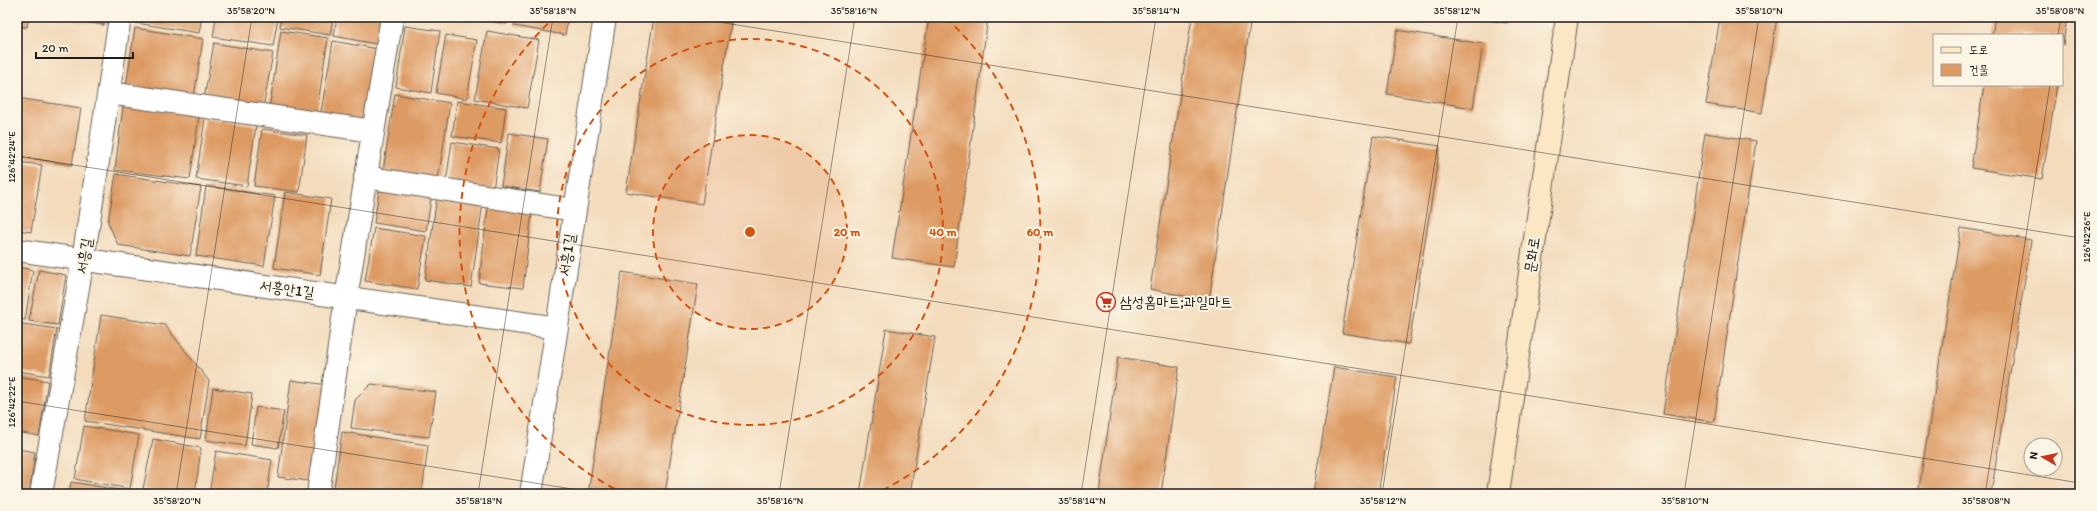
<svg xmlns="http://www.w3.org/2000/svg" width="2097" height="511" font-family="Itim,'Poor Story',sans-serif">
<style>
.building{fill:#dd9a62}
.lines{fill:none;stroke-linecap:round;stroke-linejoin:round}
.street-casing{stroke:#675f54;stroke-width:24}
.secondary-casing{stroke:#675f54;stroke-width:24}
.street{stroke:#fff;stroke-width:22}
.secondary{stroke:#fbe7c3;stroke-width:22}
.ticks{fill:none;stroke:#1c1c1c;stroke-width:1;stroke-opacity:0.45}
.ring{fill:none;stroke:#d4530e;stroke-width:2;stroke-dasharray:7 5}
.labels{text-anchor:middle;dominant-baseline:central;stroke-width:4;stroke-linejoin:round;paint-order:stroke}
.street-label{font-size:15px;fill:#1c1c1c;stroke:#fcf5e5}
.poi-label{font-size:15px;fill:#1c1c1c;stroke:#fcf5e5;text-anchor:start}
.centre{fill:#d4530e;stroke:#fcf5e5;stroke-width:2}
.ring-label{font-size:12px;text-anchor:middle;font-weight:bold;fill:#d4530e;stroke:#fcf5e5;stroke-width:4;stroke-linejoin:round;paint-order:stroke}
.neatline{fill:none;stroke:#1c1c1c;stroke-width:1.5}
.ticks-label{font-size:10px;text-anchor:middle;fill:#1c1c1c}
</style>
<rect width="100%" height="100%" fill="#fcf5e5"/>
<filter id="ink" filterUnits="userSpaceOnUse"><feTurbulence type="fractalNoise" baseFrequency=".025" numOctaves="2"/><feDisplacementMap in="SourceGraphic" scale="8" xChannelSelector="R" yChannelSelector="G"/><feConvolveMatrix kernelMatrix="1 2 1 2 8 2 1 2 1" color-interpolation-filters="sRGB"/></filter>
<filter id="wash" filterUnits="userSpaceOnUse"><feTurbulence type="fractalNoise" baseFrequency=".012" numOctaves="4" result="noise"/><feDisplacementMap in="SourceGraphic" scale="16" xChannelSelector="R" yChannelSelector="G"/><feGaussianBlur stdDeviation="0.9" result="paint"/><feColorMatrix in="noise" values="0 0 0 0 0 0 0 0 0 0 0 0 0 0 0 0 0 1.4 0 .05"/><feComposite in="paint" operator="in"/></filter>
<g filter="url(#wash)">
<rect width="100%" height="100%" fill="#f3dbbc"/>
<g id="blocks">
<path class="building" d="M17 17H29L27 27 17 26Z
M54 17H105L104 25Z
M137 17H202L199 33 136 23Z
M216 17H278L273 46 213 37Z
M281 17H333L330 35 280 27Z
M337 17H386L381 45 334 36Z
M469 17H508L507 24Z
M516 17H568L565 35 514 26Z
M654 17H732L702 204 626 192Z
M929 17H988L954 267 892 258Z
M1192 17H1251L1209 301 1150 289Z
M1467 17H1508L1507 23Z
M1720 17H1777L1762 113 1706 104Z
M1995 17H2067L2063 45 2062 35H1992Z
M405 26 440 31 431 93 396 87Z
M135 28 203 39 194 97 126 86Z
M1397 30 1483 44 1473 108 1387 94Z
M281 31 328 38 316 117 269 110Z
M487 31 539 40 527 108 475 99Z
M446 35 477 40 467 99 436 93Z
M333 41 383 50 370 127 320 118Z
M214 43 273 53 263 109 204 99Z
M1984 85H2057L2042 179 1971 168Z
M395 94 450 103 438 180 383 171Z
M17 98 81 108 72 165 17 156Z
M457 101 506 108 501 143 452 136Z
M123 106 199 115 190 179 115 170Z
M205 118 256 125 247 186 196 179Z
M262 129 307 135 299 192 254 186Z
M509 133 548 139 540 192 501 186Z
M1705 133 1756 141 1714 422 1663 414Z
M1373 136 1440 146 1409 344 1342 333Z
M452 142 499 149 493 190 446 182Z
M17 162 42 165 31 232 17 230Z
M116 174 201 187 190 256 118 245 108 222Z
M380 185 432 193 426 231 374 223Z
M206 186 275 196 264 266 196 256Z
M285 192 331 199 320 275 274 268Z
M437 196 483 203 471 287 425 280Z
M488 207 532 212 523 288 479 283Z
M374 228 426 236 417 289 365 281Z
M1961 228 2031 240 1991 494H1918Z
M17 267 33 270 25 320 17 319Z
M39 270 66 275 58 325 29 321Z
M622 272 698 284 665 494H588Z
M101 315 165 325 209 381 200 439 85 421Z
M17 323 57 329 49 376 17 371Z
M886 329 935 337 910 494H860Z
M1118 357 1179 367 1161 494H1099Z
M1334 367 1397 377 1378 494H1313Z
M17 376 48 381 39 436 17 432Z
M291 380 328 385 316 482 278 477Z
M371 384 436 392 429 437 351 428 355 400Z
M213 388 252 394 245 446 206 440Z
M256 407 284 411 278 448 251 444Z
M84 426 139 435 130 489 75 479Z
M342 432 428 445 422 494H374L334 488Z
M153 439 201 448 195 494H168L143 489Z
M17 449 35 452 29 494H17Z
M216 451 272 460 267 494H209Z
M71 482 138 493V494H69Z"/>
</g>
</g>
<g filter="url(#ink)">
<use href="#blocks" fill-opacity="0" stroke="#675f54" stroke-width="1"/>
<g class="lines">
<g class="street-casing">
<path id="street" d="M109 93 373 131
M365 177 574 210
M17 250 557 328
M41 494 83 260 120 17
M318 494 346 298 392 17
M531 494 605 17"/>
</g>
<g class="secondary-casing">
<path id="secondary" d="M1498 494 1567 17"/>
</g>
<use href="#street" class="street"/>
<use href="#secondary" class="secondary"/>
</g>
</g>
<path class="ticks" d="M687 17 2080 238M2058 35 2061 17M17 156 2080 483M17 401 604 494M176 494 252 17M478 494 553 17M779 494 855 17M1081 494 1156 17M1382 494 1458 17M1684 494 1759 17M1985 494 2050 85"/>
<circle cx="750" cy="232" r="97" fill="#d4530e" fill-opacity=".12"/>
<g class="ring">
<circle cx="750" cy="232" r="97"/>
<circle cx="750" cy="232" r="193"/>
<path d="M625 494A290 290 0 0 1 554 18M946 18A290 290 0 0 1 875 494"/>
</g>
<defs>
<g id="supermarket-ring" transform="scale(1)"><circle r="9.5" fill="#fcf5e5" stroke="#c8321e" stroke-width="1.5"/><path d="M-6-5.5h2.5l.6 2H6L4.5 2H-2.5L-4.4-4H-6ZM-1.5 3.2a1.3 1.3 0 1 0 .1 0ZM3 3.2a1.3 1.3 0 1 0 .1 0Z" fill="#c8321e"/></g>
</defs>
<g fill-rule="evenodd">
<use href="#supermarket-ring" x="1106" y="302"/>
</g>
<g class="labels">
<g class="street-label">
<text transform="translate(567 255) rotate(-82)">서흥1길</text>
<text transform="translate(1532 255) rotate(-82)">문화로</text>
<text transform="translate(84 256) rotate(-81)">서흥길</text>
<text transform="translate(287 289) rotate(8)">서흥안1길</text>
</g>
<g class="poi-label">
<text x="1120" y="302">삼성홈마트;과일마트</text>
</g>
</g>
<circle cx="750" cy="232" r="6" class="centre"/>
<g class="ring-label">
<text x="847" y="236">20 m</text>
<text x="943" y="236">40 m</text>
<text x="1040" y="236">60 m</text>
</g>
<rect width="2097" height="511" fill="none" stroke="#fcf5e5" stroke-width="44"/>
<rect x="1933" y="34" width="130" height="52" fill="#fcf5e5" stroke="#a29e95"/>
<rect x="1941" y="47" width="20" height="6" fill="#fbe7c3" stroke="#a29e95"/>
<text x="1969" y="54" font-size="12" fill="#1c1c1c">도로</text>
<rect x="1941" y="64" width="20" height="12" fill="#dd9a62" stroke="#a29e95"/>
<text x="1969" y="74" font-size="12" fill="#1c1c1c">건물</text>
<g transform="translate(2043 457) rotate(279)"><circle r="19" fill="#fcf5e5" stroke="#a29e95"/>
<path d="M0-3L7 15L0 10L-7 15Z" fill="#c8321e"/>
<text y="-6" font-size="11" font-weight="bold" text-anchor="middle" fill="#1c1c1c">N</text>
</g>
<path d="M36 52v6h97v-6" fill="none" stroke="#1c1c1c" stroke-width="2"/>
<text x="42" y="52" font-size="12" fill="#1c1c1c" stroke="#fcf5e5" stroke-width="3" paint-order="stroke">20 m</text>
<rect x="22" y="22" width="2053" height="467" class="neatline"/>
<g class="ticks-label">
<text x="251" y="14">35°58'20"N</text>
<text x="553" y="14">35°58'18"N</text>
<text x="854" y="14">35°58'16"N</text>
<text x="1156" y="14">35°58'14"N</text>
<text x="1457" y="14">35°58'12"N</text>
<text x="1759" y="14">35°58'10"N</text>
<text x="2060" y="14">35°58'08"N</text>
<text transform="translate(11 157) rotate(-90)" y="4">126°42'24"E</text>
<text transform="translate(2086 237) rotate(-90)" y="4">126°42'26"E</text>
<text transform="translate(11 402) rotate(-90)" y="4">126°42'22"E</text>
<text x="177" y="504">35°58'20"N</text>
<text x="479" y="504">35°58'18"N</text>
<text x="780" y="504">35°58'16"N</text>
<text x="1082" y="504">35°58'14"N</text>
<text x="1383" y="504">35°58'12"N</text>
<text x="1685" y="504">35°58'10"N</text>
<text x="1986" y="504">35°58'08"N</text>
</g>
</svg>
